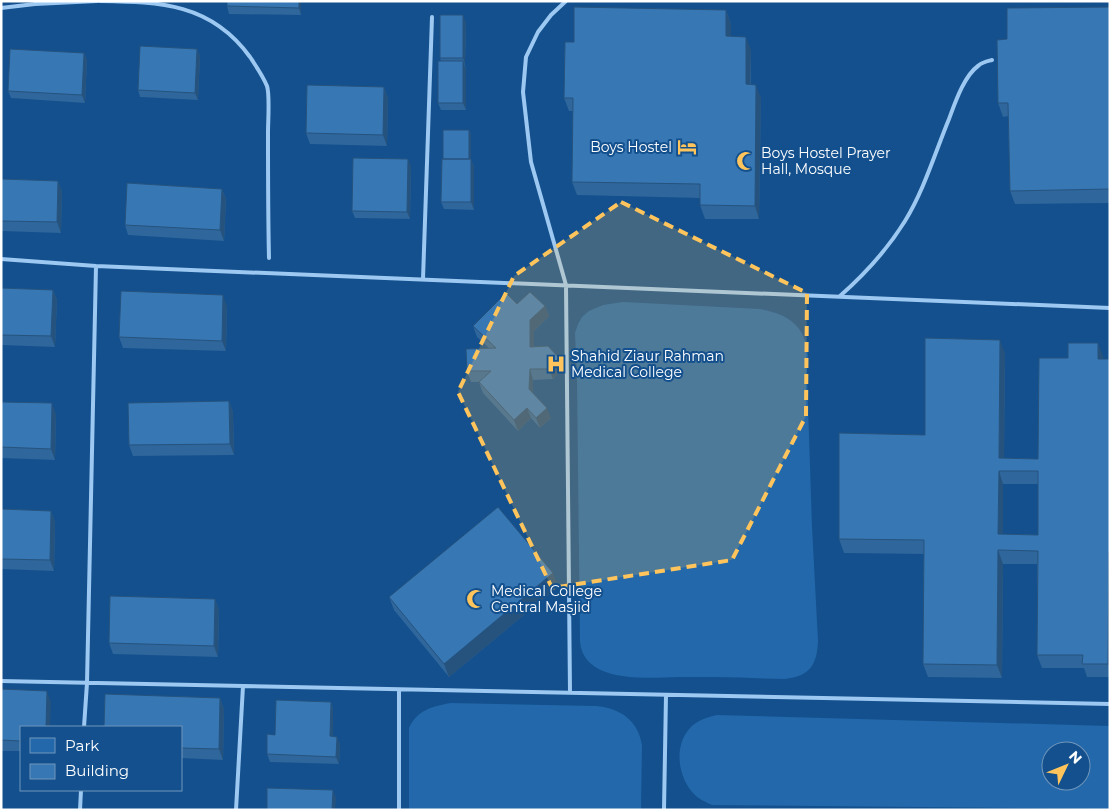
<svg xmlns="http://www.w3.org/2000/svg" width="1111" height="811" font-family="Montserrat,sans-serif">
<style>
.green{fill:#2268aa;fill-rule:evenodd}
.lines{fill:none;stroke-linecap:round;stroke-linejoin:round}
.service{stroke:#9cc8f1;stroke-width:4}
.wall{fill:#2f669b;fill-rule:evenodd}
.shaded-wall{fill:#26537e}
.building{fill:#3777b4;stroke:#26537e;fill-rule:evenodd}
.marked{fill:#ffc55c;fill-opacity:0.2;stroke:#ffc55c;stroke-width:4;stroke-dasharray:10 6;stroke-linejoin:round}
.labels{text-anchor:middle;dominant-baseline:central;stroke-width:4;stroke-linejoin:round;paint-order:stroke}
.poi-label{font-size:14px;fill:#fff;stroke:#13508d;text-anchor:start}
</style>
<rect width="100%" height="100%" fill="#13508d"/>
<path class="green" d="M623 302 760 309C787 314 805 324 808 355 808 361 807 368 807 375L812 526 818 641C817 665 810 676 785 679 762 679 739 677 716 677 703 677 690 677 678 677 648 678 584 684 580 642L577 381 575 333 578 324 582 317 589 311 603 305Z
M451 703 596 706C620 708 638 720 642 745L641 810H409V728C417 710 433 706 451 703Z
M717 715 1110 726V809L712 805C706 802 700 800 695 795 678 779 673 746 690 728 697 720 708 717 717 715ZM1051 751H1081V781H1051Z"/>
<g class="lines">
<path class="service" d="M100 1C160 2 211 3 250 57 256 66 263 76 267 86 270 95 268 121 268 132 268 174 268 216 269 258
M566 1 551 15 538 32 526 57 523 92 531 162 566 285 570 693
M1 8 35 4 97 1
M1 259 96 266 1110 308
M423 279 432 17
M840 296C865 274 887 250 905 221 924 190 935 153 949 119 955 103 964 76 978 66 982 62 988 61 992 60
M1 681 1110 704
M84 727 87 683 96 266
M80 810 81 790
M236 810 243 686
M399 810V690
M664 810 666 695"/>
</g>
<path class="wall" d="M301 1V15L229 14 227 6Z
M1110 7V203L1015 204 1010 191 1009 116 1003 117 998 103 1007 39Z
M726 10 731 24V36L751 50V84L761 98 759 219H705L700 205V198L577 195 572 182 573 111H569L564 98 574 42Z
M466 23 465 65 466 69V110H441L438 103 441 61 440 58Z
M197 49 200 56 198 100 140 97 138 90Z
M84 53 87 60 85 103 11 98 8 91Z
M384 87 388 98 387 146 310 144 306 133Z
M469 130 471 134V159L474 167V210L444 209 441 202 443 159Z
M411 166 410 219 355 218 352 211Z
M1 179 58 181 62 192 61 233 1 231Z
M222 189 226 199 224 241 128 235 125 225Z
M1 288 53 290 57 300 55 347 1 345Z
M517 304 545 306 549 316 534 331V347L559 358 563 368 553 379 533 380V393L551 418 540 428 531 418 518 431 483 393 479 382H480H471L467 371 489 348 477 337 473 326Z
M227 306 226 351 123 348 119 337Z
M1005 353 1004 458 1038 459 1068 358 1103 356V359H1110V677H1087L1084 668H1042L1037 655V564H1003L1002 678 928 677 923 664 924 554 844 553 839 539 925 435ZM1003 484H1038V535L1003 534Z
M229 401 233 412 234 455 133 456 129 445Z
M1 402 56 414 55 460 1 458Z
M1 509 51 511 55 522 54 571 1 569Z
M558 587 449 677 394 610 389 597Z
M215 599 219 610 218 657 113 654 109 643Z
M1 689 51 702 21 727V751H1Z
M220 698 224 709 223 760 181 758V727Z
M331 702 333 709V736L340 744 339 764 270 762 267 754 275 735Z"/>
<path class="shaded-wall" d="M299 1H301V15L299 8Z
M726 10 731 24V50L726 36Z
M463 15 466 23 465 65 463 58Z
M746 37 751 50 750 98 746 84Z
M197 49 200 56 198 100 195 93Z
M84 53 87 60 85 103 82 95Z
M463 61 466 69V110L463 103Z
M756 85 761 98 759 219 755 206Z
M384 87 388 98 387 146 383 135Z
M469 130 471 134V164L469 160Z
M408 159 411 166 410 219 407 212Z
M471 159 474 167V210L471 202Z
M58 181 62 192 61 233 57 222Z
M222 189 226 199 224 241 220 230Z
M53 290 57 300 55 347 51 336Z
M223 295 227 306 226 351 222 341Z
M545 306 549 316 534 331V357L530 347V320Z
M1000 340 1005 353 1004 471 999 458Z
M1098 343 1103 356V372L1098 359Z
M559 358 563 368 553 379 549 369Z
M530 369 533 380V399L529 389Z
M229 401 233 412 234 455 230 444Z
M52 403 56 414 55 460 51 449Z
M527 408 531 418 518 431 514 420Z
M547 408 551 418 540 428 536 418Z
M999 471 1003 484V548L998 534Z
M51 511 55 522 54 571 50 560Z
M998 550 1003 564 1002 678 997 665Z
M1109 552 1110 554V670L1108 664Z
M553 573 558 587 449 677 444 664Z
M215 599 219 610 218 657 214 646Z
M47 691 51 702 50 727H46Z
M220 698 224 709 223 760 219 749Z
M331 702 333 709V743L330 736Z
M337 737 340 744 339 764 336 757Z
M333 790 336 798 335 810H332Z"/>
<path class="building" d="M227 1H299V8L227 6Z
M574 7 726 10V36L746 37V84L756 85 755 206 700 205V184L572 182 573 98H564L565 42H574Z
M1110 7V189L1010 191 1008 103H998L997 40 1007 39V8Z
M440 15H463V58H440Z
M140 46 197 49 195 93 138 90Z
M10 49 84 53 82 95 8 91Z
M438 61H463V103H438Z
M307 85 384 87 383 135 306 133Z
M443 130H469V159H443Z
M353 158 408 159 407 212 352 211Z
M442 159H471V202H441Z
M1 179 58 181 57 222 1 221Z
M127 183 222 189 220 230 125 225Z
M1 288 53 290 51 336 1 335Z
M121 291 223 295 222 341 119 337Z
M530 292 545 306 530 320V347L548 346 559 358 549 369H530L529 389 547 408 536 418 527 408 514 420 479 382 491 371H467L466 349 496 348 473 326 506 293 517 304Z
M925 338 1000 340 999 458 1038 459 1039 358H1068V343H1098V359H1110V552H1109L1108 664H1082L1083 655H1037L1038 551 998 550 997 665 923 664 924 540 839 539V433L925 435ZM999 471H1038V535L998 534Z
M229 401 230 444 129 445 128 403Z
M1 402 52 403 51 449 1 447Z
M498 507 553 573 444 664 389 597Z
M1 509 51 511 50 560 1 559Z
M110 596 215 599 214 646 109 643Z
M1 689 47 691 46 727H21V741L1 740Z
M105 694 220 698 219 749 181 748V727H104Z
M276 700 331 702 330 736 337 737 336 757 267 754V734L275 735Z
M267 788 333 790 332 810H267Z"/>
<path class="marked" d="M621 202 807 293 806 416 732 560 552 588 458 392 514 276Z"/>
<defs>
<g id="hotel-bare" transform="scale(1.5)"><path d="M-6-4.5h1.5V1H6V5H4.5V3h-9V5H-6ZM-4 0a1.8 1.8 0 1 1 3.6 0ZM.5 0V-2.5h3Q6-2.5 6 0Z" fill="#ffc55c" stroke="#13508d" stroke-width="2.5" paint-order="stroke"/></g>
<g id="mosque-bare" transform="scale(1.5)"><path d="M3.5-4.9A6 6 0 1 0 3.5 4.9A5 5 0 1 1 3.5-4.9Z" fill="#ffc55c" stroke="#13508d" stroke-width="2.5" paint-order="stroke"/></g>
<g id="hospital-bare" transform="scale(1.5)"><path d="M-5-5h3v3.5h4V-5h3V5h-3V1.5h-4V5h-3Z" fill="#ffc55c" stroke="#13508d" stroke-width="2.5" paint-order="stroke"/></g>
</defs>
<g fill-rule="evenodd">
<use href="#hotel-bare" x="687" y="147"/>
<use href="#mosque-bare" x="746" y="161"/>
<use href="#hospital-bare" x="556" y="364"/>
<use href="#mosque-bare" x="476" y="599"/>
</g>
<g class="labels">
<g class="poi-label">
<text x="672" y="147" text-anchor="end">Boys Hostel</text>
<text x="761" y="153">Boys Hostel Prayer<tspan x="761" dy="16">Hall, Mosque</tspan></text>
<text x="571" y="356">Shahid Ziaur Rahman<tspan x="571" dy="16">Medical College</tspan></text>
<text x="491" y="591">Medical College<tspan x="491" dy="16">Central Masjid</tspan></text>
</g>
</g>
<rect width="1111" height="811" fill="none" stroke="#ffffff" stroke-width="5"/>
<rect x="20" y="726" width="162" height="65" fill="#13508d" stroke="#7196bb"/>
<rect x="30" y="738" width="25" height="15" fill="#2268aa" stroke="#7196bb"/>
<text x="65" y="751" font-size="15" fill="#ffffff">Park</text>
<rect x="30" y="764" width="25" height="15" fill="#3777b4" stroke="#7196bb"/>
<text x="65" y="776" font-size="15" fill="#ffffff">Building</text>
<g transform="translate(1066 766) rotate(47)"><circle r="24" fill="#13508d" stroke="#7196bb"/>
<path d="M0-4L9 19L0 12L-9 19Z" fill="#ffc55c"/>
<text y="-8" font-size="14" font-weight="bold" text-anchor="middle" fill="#ffffff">N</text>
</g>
</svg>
